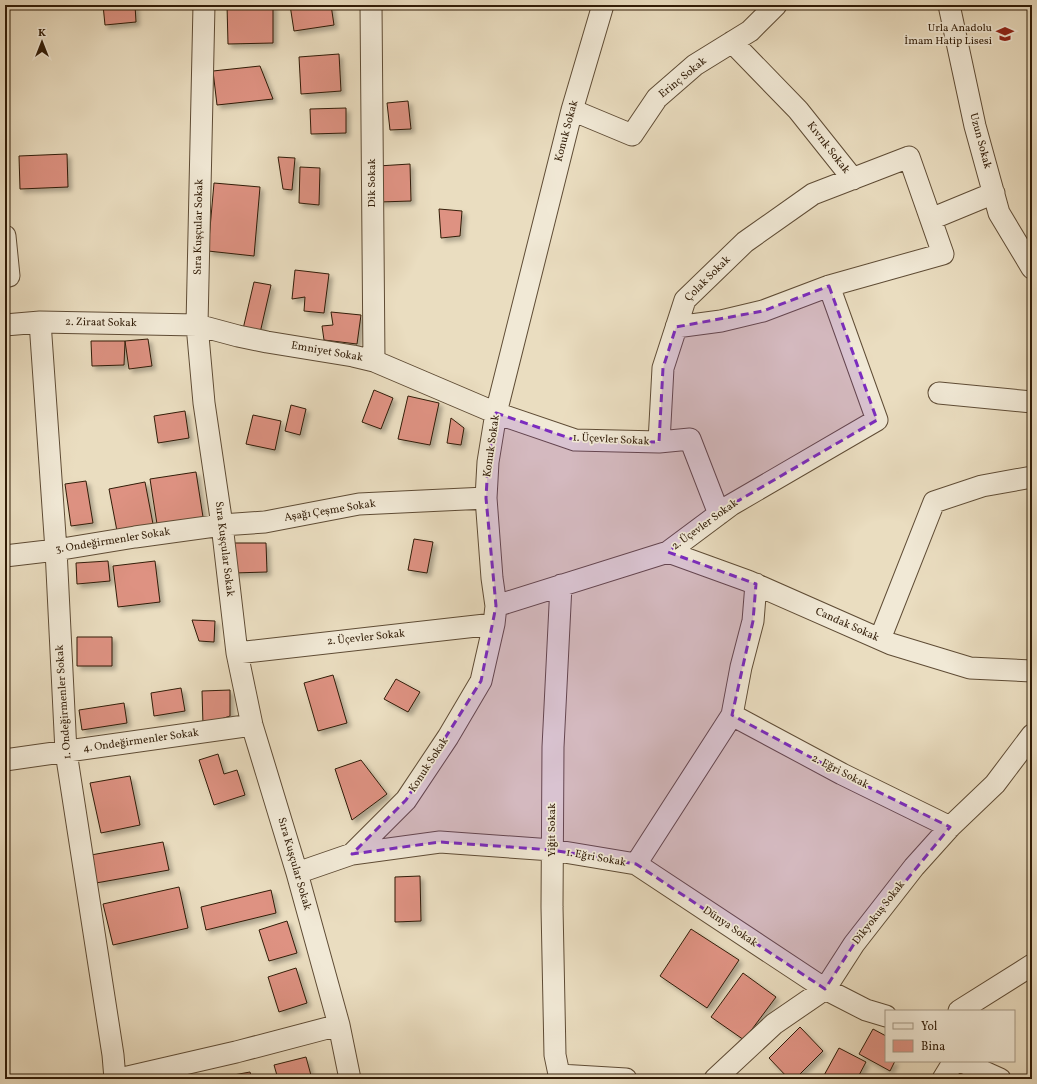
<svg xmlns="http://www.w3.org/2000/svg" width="1037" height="1084" font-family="Vollkorn,serif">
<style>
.building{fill:#de9282;stroke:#311c07;filter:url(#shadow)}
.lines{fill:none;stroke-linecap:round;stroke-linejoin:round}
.street-casing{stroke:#5f4c35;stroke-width:23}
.street{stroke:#f1e9d6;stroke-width:21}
.marked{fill:#7b2cbf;fill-opacity:0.2;stroke:#7b2cbf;stroke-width:3;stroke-dasharray:8 5;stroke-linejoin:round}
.labels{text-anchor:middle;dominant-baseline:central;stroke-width:3.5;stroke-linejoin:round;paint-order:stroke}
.poi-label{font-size:11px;fill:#311c07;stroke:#f1e9d6;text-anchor:end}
.street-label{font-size:11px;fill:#311c07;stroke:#f1e9d6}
</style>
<defs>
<filter id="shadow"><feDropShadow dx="3.5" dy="3.5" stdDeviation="2" flood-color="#0004"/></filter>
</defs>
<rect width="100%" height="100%" fill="#eaddc0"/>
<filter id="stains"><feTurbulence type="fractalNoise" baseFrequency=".005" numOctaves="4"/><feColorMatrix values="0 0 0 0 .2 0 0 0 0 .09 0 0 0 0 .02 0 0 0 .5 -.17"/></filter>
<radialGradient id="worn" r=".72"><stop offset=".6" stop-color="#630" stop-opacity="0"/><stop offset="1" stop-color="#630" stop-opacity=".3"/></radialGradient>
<path class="building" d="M103 5H135L136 22 105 25Z
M227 5H273V43L228 44Z
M290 5H331L334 25 294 31Z
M339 54 341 91 301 94 299 57Z
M260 66 273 99 217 105 213 71Z
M408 101 411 129 390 130 387 103Z
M346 108V133L311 134 310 109Z
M67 154 68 187 20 189 19 156Z
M278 157 295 158 292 190 283 189Z
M410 164 411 201 379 202 378 166Z
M300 167 320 168 319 205 299 203Z
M214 183 260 187 254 256 208 251Z
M439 209 462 211 460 236 441 238Z
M295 270 329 274 324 313 304 311 305 297 292 299Z
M254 282 271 285 260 333 243 329Z
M331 312 361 315 357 344 324 340 322 326 333 325Z
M148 339 152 366 129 369 125 341Z
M91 341H125L124 365 92 366Z
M374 390 393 398 381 429 362 422Z
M408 396 439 403 430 445 398 439Z
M291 405 306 409 300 435 285 431Z
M185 411 189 438 158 443 154 416Z
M253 415 281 421 275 450 246 444Z
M451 418 464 428 461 445 447 443Z
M196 472 203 517 157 524 150 479Z
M86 481 93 523 71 526 65 484Z
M145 482 153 524 117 531 109 489Z
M414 539 433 542 427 573 408 570Z
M232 543H266L267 572 233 573Z
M108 561 110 581 77 584 76 563Z
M155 561 160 602 118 607 113 566Z
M192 620 215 621 214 642 199 641Z
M77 637H112V666H77Z
M333 675 347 723 318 731 304 683Z
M396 679 420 692 408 712 384 699Z
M181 688 185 711 154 716 151 693Z
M230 690V716L203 725 202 691Z
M124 703 127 723 82 730 79 710Z
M218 754 224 774 237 770 245 795 214 805 199 760Z
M361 760 387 794 352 820 335 769Z
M130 776 140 825 101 833 90 783Z
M163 842 169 870 96 883 91 855Z
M420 876 421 921 395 922V877Z
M179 887 188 928 113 945 103 904Z
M271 890 276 913 206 930 201 907Z
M287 921 297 953 269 961 259 930Z
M691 929 739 960 707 1008 660 976Z
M296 968 307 1003 279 1012 268 977Z
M743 973 776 997 744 1040 711 1017Z
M800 1027 823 1051 795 1079H789L769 1058Z
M873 1029 886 1036V1061H895L890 1071 859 1054Z
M839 1048 866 1062 857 1079H822Z
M306 1057 312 1079H278L274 1065Z
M250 1072 252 1079H217V1078Z"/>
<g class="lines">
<g class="street-casing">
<path id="street" d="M204 5 197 325 204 403 222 525 237 653 252 725 297 873 339 1025 350 1079
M371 5 374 361
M949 5 975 126 999 213 1032 268
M732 42 798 110 853 179
M572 110 632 135 657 98 695 65 750 31 776 5
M931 219 994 193
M5 236 9 276H5
M40 322 56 550 66 752 113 1055 115 1079
M5 325 40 322 197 325 238 336 267 342 353 356 374 361 496 413 575 440 659 442 690 439 719 514
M676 327 721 321 763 311 829 286
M939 393 1032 402
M668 552 748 581 891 644 970 668 1032 671
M5 556 56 550 135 537 222 525 265 522 359 504 486 498
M496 606 668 552 731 505 877 420 829 286 943 254 909 157 813 194 745 242 685 300 663 368 659 442
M880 639 934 502 982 486 1032 477
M237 653 494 624
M732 715 842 774 950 827
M5 760 252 725
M352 854 406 800 448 737 481 681 494 624 496 606 492 578 486 498 488 462 496 413 572 110 603 5
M636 864 732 715 741 667 753 621 756 584
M297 873 352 854 440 842 552 850 636 864 825 989 866 1010 886 1016
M959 1011 1032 965
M960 1061 1000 1079
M559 1075 626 1079
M119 1079 236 1052 339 1025
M560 1079 555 1055 552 907 553 747 561 585
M715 1079 774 1024 825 989 854 944 914 867 950 827 995 784 1032 735
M943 1079 954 1061"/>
</g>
<use href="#street" class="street"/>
</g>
<path class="marked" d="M829 286 877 420 731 505 668 552 756 584 753 621 732 715 842 774 950 827 854 944 825 989 636 864 552 850 440 842 352 854 406 800 481 681 496 606 486 498 488 462 496 413 575 440 659 442 663 368 676 327 763 311Z"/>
<defs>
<g id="school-bare" transform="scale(1.38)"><path d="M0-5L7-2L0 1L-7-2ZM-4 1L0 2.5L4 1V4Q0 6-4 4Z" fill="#8f2418" stroke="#f1e9d6" stroke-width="2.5" paint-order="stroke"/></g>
</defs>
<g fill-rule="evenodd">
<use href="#school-bare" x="1005" y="34"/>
</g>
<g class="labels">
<g class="poi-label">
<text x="992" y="28">Urla Anadolu<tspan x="992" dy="13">İmam Hatip Lisesi</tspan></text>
</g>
<g class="street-label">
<text transform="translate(683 78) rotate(-39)">Erinç Sokak</text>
<text transform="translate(567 131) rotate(-75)">Konuk Sokak</text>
<text transform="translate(980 141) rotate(75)">Uzun Sokak</text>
<text transform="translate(828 148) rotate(52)">Kıvrık Sokak</text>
<text transform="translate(372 183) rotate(-90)">Dik Sokak</text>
<text transform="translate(199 227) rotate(-89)">Sıra Kuşçular Sokak</text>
<text transform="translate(708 279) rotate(-45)">Çolak Sokak</text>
<text transform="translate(101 323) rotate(1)">2. Ziraat Sokak</text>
<text transform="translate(327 352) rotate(10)">Emniyet Sokak</text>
<text transform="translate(611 440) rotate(3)">1. Üçevler Sokak</text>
<text transform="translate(492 446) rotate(-82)">Konuk Sokak</text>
<text transform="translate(330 511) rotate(-9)">Aşağı Çeşme Sokak</text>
<text transform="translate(705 525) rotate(-36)">2. Üçevler Sokak</text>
<text transform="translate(113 541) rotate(-9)">3. Ondeğirmenler Sokak</text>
<text transform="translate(224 549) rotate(83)">Sıra Kuşçular Sokak</text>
<text transform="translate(847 625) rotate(24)">Candak Sokak</text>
<text transform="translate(366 638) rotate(-6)">2. Üçevler Sokak</text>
<text transform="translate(64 702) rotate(-94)">1. Ondeğirmenler Sokak</text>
<text transform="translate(141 741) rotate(-8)">4. Ondeğirmenler Sokak</text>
<text transform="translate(429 765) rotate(-57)">Konuk Sokak</text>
<text transform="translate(840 772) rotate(27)">2. Eğri Sokak</text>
<text transform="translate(552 830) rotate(-90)">Yiğit Sokak</text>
<text transform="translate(596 858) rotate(10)">1. Eğri Sokak</text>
<text transform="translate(294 864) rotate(74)">Sıra Kuşçular Sokak</text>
<text transform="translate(879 913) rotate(-52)">Dikyokuş Sokak</text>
<text transform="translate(730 927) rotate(34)">Dünya Sokak</text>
</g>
</g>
<rect width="1037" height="1084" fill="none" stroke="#eaddc0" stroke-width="20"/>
<rect x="6" y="6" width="1025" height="1072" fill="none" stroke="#311c07" stroke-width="2"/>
<rect x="10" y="10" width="1017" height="1064" fill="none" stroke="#311c07"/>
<rect x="885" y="1010" width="130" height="52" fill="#f1e9d6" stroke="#a49783"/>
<rect x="893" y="1023" width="20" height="6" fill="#f1e9d6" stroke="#a49783"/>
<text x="921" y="1030" font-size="12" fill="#311c07">Yol</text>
<rect x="893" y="1040" width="20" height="12" fill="#de9282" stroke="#a49783"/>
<text x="921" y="1050" font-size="12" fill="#311c07">Bina</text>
<g transform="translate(42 42)" stroke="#f1e9d6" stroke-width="3" paint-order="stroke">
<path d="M0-3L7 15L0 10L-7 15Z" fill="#311c07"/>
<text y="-6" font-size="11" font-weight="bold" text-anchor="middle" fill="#311c07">K</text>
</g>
<rect width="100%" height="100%" filter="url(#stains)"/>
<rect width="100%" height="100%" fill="url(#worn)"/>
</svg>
